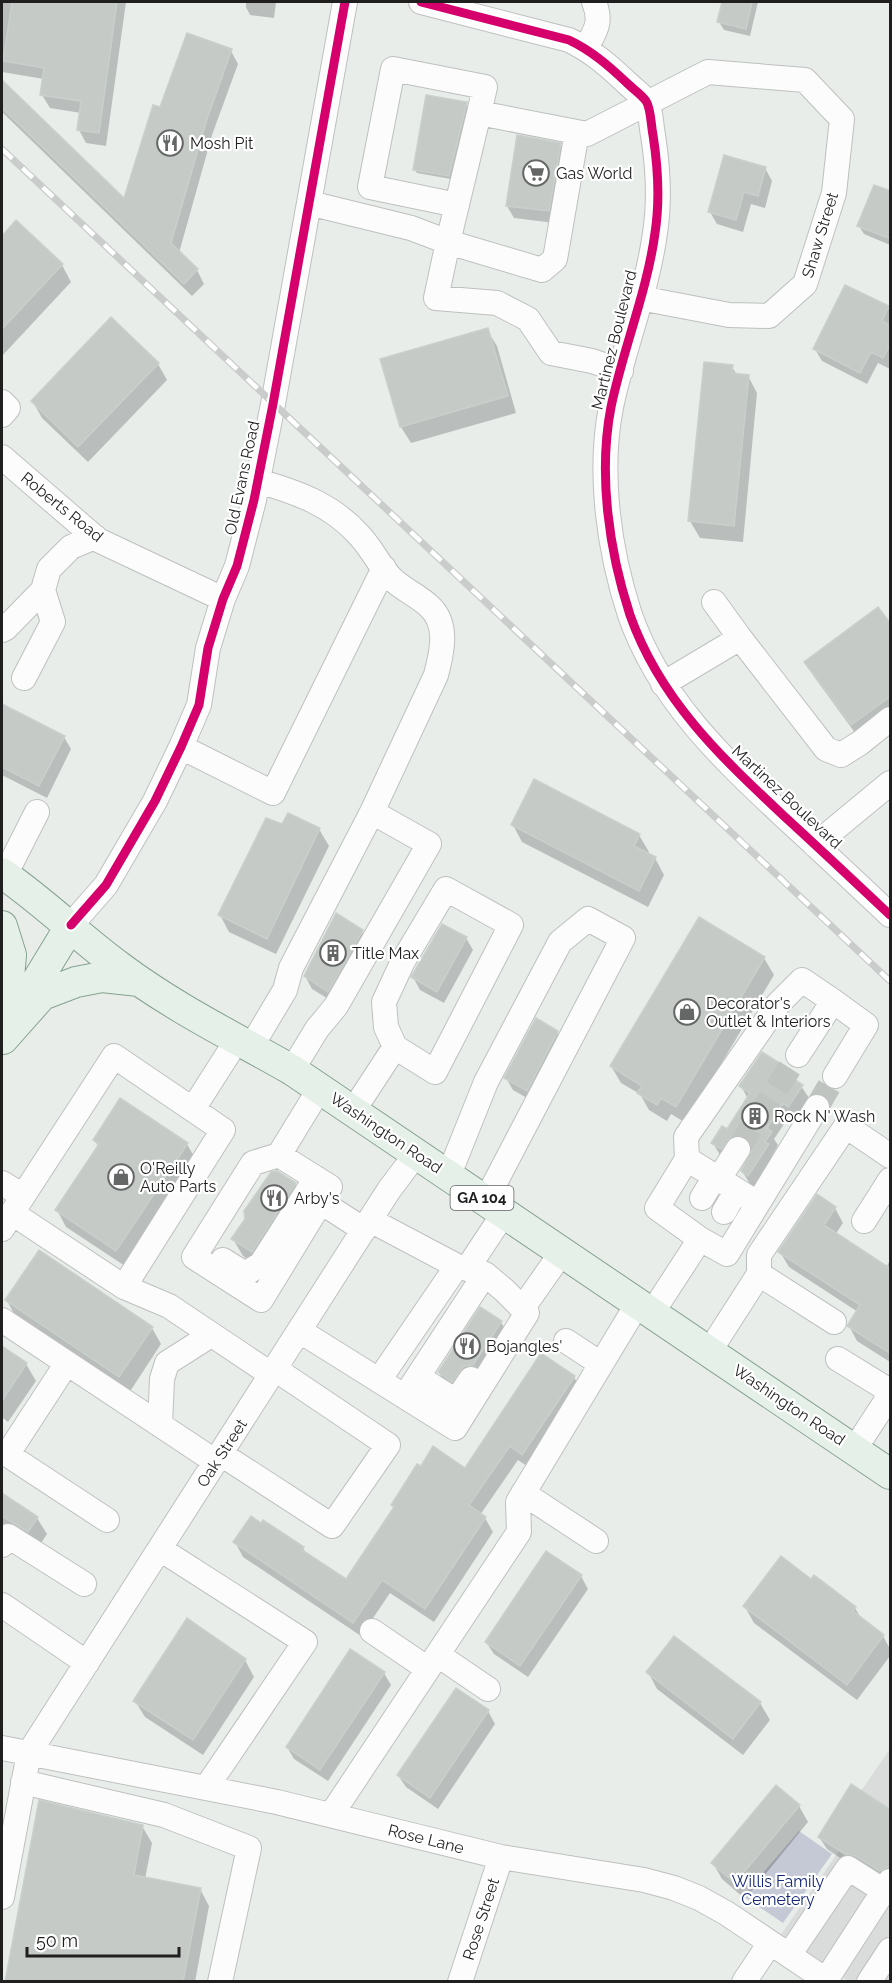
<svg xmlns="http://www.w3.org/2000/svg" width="892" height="1983" font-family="Raleway,sans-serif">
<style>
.residential{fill:#d9dcda}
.cemetery{fill:#c5c9d6}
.shadow{fill:#0003}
.building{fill:#c5cac7;stroke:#c9d0cb;stroke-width:1.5}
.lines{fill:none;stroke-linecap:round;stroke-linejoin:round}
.minor-tunnel{stroke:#c0c4c1;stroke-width:24;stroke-dasharray:24 12;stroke-linecap:butt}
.minor-casing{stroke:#bec0bf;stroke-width:26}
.major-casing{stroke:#86a291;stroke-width:32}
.minor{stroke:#fcfcfc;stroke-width:24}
.major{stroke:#e5f0e9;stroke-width:30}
.rail-casing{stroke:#cacbcb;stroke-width:7}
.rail{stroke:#fff;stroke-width:4.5;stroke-dasharray:14;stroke-linecap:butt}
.cycleway-casing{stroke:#fff;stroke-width:13}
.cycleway{stroke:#d6006c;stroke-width:9}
.labels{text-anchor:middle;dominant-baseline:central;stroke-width:4.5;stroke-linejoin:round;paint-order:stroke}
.shield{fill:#fff;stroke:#626262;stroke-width:1.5}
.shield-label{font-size:15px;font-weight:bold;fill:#1f1f1f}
.poi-label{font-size:16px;fill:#1f1f1f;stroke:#fff;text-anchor:start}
.street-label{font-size:16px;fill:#1f1f1f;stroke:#fff}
.park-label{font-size:16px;fill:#132677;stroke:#fff}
</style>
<rect width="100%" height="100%" fill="#e8edea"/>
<path class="residential" d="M890 1749V1810L861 1791Z
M839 1851 882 1878 890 1866V1981H848L780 1936Z"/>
<path class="cemetery" d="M799 1831 832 1854 783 1923 743 1896Z"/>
<path class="shadow" d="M2 2H126L106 146 86 143 79 130 81 113 50 108 42 95 44 79 2 72Z
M246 2H276L274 18 250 15 246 7Z
M724 2H758L750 36 724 30 719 22Z
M231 51 238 64 212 135 179 253 197 270 204 284 192 296 2 112V82L125 201 161 109Z
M466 104 468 107 451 179 417 173 415 170Z
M560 145 567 157 555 223 514 218 507 206Z
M765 168 772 181 765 208 751 204 743 232 717 224 710 212Z
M890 193V245L864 234 859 226Z
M16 222 62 265 71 282 2 356V238Z
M846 287 888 308 890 312V369L878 363 867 384 822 361 815 349Z
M487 330 497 346 516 413 411 443 401 427 382 360Z
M158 364 167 380 88 462 42 418 33 402Z
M732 367 737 375 748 376 757 393 743 542 700 538 690 521Z
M890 627V719L861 741 815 678 806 662Z
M6 708 64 737 71 749 47 798 2 775V716Z
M513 825 639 835 649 852 647 854 655 858 664 875 648 907 522 842Z
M283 826 319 829 329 846 276 954 229 932 220 915Z
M362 932 369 944 335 1003 312 989 305 976Z
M466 938 473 950 444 1003 420 990 413 977Z
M764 958 774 975 686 1123 671 1114 667 1121 649 1110 640 1094 621 1083 611 1066Z
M557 1032 565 1044 534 1102 513 1090 506 1078Z
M779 1065 785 1075 801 1086 809 1098 796 1118 790 1115 774 1139 778 1145 773 1154 775 1158 755 1187 750 1184 742 1171 754 1149 747 1147 720 1155 713 1143 727 1131 748 1099 741 1086Z
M94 1140 187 1144 196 1160 125 1266 66 1227 57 1210 99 1147Z
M295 1184 305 1200 261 1268 243 1256 233 1239 247 1219Z
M835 1208 843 1223 835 1235 886 1268 890 1260V1362L857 1341 849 1326 858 1312 789 1267 780 1252Z
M7 1301 152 1328 161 1344 129 1393 16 1317Z
M501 1322 508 1335 459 1393 446 1385 439 1373Z
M2 1347 26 1364 36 1381 8 1422 3 1418 2 1420Z
M574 1377 582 1391 530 1468 518 1460 480 1515 485 1518 493 1532 434 1622 390 1593 361 1636 243 1557 235 1542 263 1523 303 1548 307 1555 346 1581 395 1509 392 1505 465 1471Z
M2 1494 37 1518 47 1534 38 1548 2 1552Z
M581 1576 588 1589 528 1677 494 1654 486 1642Z
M811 1581 855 1608 862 1620 883 1636 890 1649V1656L857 1700 754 1623 745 1607Z
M675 1638 760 1703 770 1720 743 1755 657 1689 648 1672Z
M245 1660 254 1677 203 1755 145 1717 135 1701Z
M384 1673 391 1685 328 1781 294 1759 287 1747Z
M488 1711 495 1724 438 1809 406 1787 398 1775Z
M799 1806 808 1822 745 1899 722 1879 713 1863Z
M890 1811V1882L853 1867 827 1849 819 1837Z
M142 1826 152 1843 145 1879 200 1889 209 1906 195 1982H7Z"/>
<path class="building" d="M12 2H117L99 133 77 130 81 101 40 95 44 68 3 61Z
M722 2H752L746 29 717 22Z
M187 33 232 49 206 122 171 243 198 269 184 284 2 108V80L124 198 153 105 160 107Z
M426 95 467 102 449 176 413 170Z
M517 135 561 143 549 211 506 206Z
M724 155 766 167 758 196 744 192 736 220 708 212Z
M874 185 891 191V239L857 226Z
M16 220 63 264 2 329V236Z
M845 285 889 306 882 321 891 326V343L883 358 871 352 860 373 813 349Z
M111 317 159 363 78 447 31 401Z
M488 328 508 396 400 427 380 359Z
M704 362 733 365 732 373 749 375 734 526 688 521Z
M878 607 891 624V696L851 725 804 662Z
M2 704 65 736 39 786 2 767Z
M534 779 640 834 634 846 656 857 639 891 511 825Z
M288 813 320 828 267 939 218 915 266 818 282 824Z
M336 913 363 930 328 992 304 976Z
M699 917 765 957 676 1107 661 1098 657 1105 637 1093 642 1086 610 1066Z
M442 924 467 937 437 992 411 977Z
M536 1018 558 1031 527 1091 504 1078Z
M762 1052 781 1064 778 1069 803 1085 788 1107 783 1103 767 1128 772 1132 765 1142 769 1144 748 1176 741 1171 752 1150 751 1143 746 1137 739 1135 732 1136 721 1149 711 1143 722 1126 727 1129 750 1093 739 1086Z
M120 1098 188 1143 116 1251 55 1210 99 1144 93 1140Z
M277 1171 296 1183 252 1252 231 1239 245 1219 244 1211 271 1172Z
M817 1194 836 1207 824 1225 891 1269V1354L847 1326 860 1305 778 1252Z
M39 1250 153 1327 119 1377 5 1300Z
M480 1307 502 1321 473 1365 464 1366 452 1382 438 1372Z
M2 1346 27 1363 2 1401Z
M541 1353 575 1376 522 1455 510 1446 469 1505 486 1517 425 1609 382 1580 353 1623 233 1542 251 1516 261 1523 263 1520 304 1547 302 1550 346 1579 394 1507 391 1505 417 1464 421 1466 433 1446 465 1468Z
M2 1493 38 1517 28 1532 2 1516Z
M546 1551 582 1575 520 1666 485 1642Z
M781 1556 811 1579 814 1575 856 1607 853 1611 884 1635 847 1685 743 1606Z
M187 1618 246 1659 193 1740 133 1701Z
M674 1636 761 1702 733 1739 646 1672Z
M350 1649 385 1672 320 1770 286 1747Z
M456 1688 489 1710 430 1798 397 1775Z
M851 1784 891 1810V1866L880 1871 856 1856 845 1854 818 1837Z
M776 1785 800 1805 735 1883 711 1863Z
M39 1800 143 1825 134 1875 201 1888 183 1982H5Z"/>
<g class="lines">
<path class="minor-tunnel" d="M817 1107 835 1076
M738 1149 798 1055"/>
<g class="minor-casing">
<path id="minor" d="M421 2 569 40C592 51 609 66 627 83 633 89 641 94 646 101 651 108 651 126 653 135 658 167 660 201 655 233 647 292 623 349 611 407 598 474 609 551 630 615 660 700 721 757 785 817 820 849 855 882 890 915
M586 48C596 30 602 22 594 2
M577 132 555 259 542 270 448 242 436 298 497 303 528 319 551 353 592 361 621 371
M309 203 411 228 448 242 479 113 587 134 708 72 805 80 842 119 834 193 805 284 769 316 729 315 640 298
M457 205 370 187 393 69 485 87 479 113
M2 402 8 408 2 415
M2 457 98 540 223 599
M714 602 740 638
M2 630 6 628 43 590 49 569 71 547 95 537
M24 678 53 622 43 590
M663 684 740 638 826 749 841 755 860 743 890 719
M181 747 273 793 384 568
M815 845 890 783
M5 875 37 812
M446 889 511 925 435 1072 395 1047 386 1027 384 1002 403 961Z
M71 925 106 885 155 801 181 747 199 705 208 648 223 599 237 566 254 500 273 404 345 2
M251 1047 285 990 291 968 372 812 436 675C442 652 449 624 429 606 417 595 402 589 391 578 379 565 371 547 358 534 331 504 296 492 258 481
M798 1055 833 1001 866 1025 835 1076
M292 1070 317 1029 336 1006 429 844 372 812
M193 1109 237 1040
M353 1111 395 1047
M279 1155 330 1187 261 1300 194 1257 253 1163 279 1155 320 1088
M687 1159 657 1208 700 1239
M448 1177 486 1082 560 942 588 919 623 938 486 1200
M718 1180 738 1149
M2 1183 23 1196
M702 1198 715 1177
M321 1202 364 1230
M757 1203 687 1159 686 1137 778 1004 802 980 833 1001
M724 1212 736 1191
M864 1221 890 1180
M2 1229 23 1196 114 1056 223 1130 124 1287 12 1213
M223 1260 245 1274 261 1264 316 1178
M467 1269 504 1213
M759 1274V1255L846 1126 890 1156
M124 1287 169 1306 272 1375
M522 1309 562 1252
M652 1313 700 1239 727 1254 817 1107
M2 1320 216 1462
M300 1331 455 1428 527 1313 504 1290 485 1274 457 1266 370 1220
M566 1341 601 1364
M709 1352 759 1274 834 1322
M838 1359 890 1391
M418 1377 456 1401 471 1379
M379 1380 457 1266
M409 1390 485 1274
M160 1425 162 1379 167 1363 211 1335
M854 1450 890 1395
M2 1451 107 1520
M221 1454 332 1526 388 1445 275 1369
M7 1455 67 1363
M523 1493 596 1541
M2 1545 8 1536 84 1584
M160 1549 305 1642 206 1788
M2 1605 87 1663
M372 1631 428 1669
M438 1655 488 1689
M2 1748 277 1802 501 1857 644 1880 674 1888 699 1898 726 1913 829 1982
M23 1782 164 1815 249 1848 220 1982
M331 1815 519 1532 518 1502 638 1303
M2 1897 29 1753 389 1190 416 1154
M789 1955 848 1868 884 1891
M826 1980 890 1881
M460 1982 501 1857
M744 1982 770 1943
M869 1982 890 1950"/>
</g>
<g class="major-casing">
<path id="major" d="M2 873C44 902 79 937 120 967 173 1007 234 1037 292 1070L890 1474
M2 926 11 955 5 1024
M21 1007 71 925
M3 1039 42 995 76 982 102 977 139 981"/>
</g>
<use href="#minor" class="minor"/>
<use href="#major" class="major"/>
<g class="rail-casing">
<path id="rail" d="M2 149 890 981"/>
</g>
<use href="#rail" class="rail"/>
<g class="cycleway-casing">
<path id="cycleway" d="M421 2 569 40C592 51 609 66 627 83 633 89 641 94 646 101 651 108 651 126 653 135 658 167 660 201 655 233 647 292 623 349 611 407 598 474 609 551 630 615 660 700 721 757 785 817 820 849 855 882 890 915
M71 925 106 885 155 801 181 747 199 705 208 648 223 599 237 566 254 500 273 404 345 2"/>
</g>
<use href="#cycleway" class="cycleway"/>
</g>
<defs>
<g id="restaurant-ring" transform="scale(1.35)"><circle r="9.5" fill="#fff" stroke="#656766" stroke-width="1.5"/><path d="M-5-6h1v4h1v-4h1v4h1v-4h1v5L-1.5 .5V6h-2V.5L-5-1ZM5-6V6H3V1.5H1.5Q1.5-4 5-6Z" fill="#656766"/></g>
<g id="supermarket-ring" transform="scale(1.35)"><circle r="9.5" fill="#fff" stroke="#656766" stroke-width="1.5"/><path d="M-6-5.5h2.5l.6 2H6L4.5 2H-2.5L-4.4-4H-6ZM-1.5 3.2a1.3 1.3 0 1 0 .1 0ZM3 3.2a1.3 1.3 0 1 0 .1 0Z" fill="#656766"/></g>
<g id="building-ring" transform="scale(1.35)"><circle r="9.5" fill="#fff" stroke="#656766" stroke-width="1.5"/><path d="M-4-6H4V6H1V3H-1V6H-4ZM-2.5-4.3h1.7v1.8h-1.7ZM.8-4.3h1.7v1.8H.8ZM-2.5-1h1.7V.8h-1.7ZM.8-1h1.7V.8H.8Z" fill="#656766"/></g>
<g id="shop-ring" transform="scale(1.35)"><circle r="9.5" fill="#fff" stroke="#656766" stroke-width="1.5"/><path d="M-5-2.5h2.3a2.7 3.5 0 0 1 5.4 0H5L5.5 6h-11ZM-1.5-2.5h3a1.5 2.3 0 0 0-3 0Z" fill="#656766"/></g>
</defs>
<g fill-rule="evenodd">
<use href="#restaurant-ring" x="170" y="143"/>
<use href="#supermarket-ring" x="536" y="173"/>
<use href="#building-ring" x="333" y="953"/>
<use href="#shop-ring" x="687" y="1012"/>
<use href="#building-ring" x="755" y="1116"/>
<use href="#shop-ring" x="121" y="1177"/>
<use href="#restaurant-ring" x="274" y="1198"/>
<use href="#restaurant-ring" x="467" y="1346"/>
</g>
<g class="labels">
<rect class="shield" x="450.5" y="1186" width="63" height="24" rx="4.5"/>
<g class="shield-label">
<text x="482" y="1198">GA 104</text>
</g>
<g class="poi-label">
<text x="190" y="143">Mosh Pit</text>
<text x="556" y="173">Gas World</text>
<text x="352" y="953">Title Max</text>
<text x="706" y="1003">Decorator's<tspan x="706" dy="18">Outlet &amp; Interiors</tspan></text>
<text x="774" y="1116">Rock N' Wash</text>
<text x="140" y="1168">O'Reilly<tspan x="140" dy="18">Auto Parts</tspan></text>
<text x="294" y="1198">Arby's</text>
<text x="486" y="1346">Bojangles'</text>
</g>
<g class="street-label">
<text transform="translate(820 235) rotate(-73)">Shaw Street</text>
<text transform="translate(614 340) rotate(-76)">Martinez Boulevard</text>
<text transform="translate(242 478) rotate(-78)">Old Evans Road</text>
<text transform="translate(62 507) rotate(39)">Roberts Road</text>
<text transform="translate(787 797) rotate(43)">Martinez Boulevard</text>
<text transform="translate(386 1133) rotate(34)">Washington Road</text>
<text transform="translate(789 1405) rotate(34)">Washington Road</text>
<text transform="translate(222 1453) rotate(-57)">Oak Street</text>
<text transform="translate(426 1839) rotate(14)">Rose Lane</text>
<text transform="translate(481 1919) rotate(-72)">Rose Street</text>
</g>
<g class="park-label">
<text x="778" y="1881">Willis Family<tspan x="778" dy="18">Cemetery</tspan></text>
</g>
</g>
<rect width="892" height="1983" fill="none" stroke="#1f1f1f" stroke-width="6"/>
<path d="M27 1947v9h152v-9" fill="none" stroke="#1f1f1f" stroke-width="3"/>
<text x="36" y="1947" font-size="18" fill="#1f1f1f" stroke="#ffffff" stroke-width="4.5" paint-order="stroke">50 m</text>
</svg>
